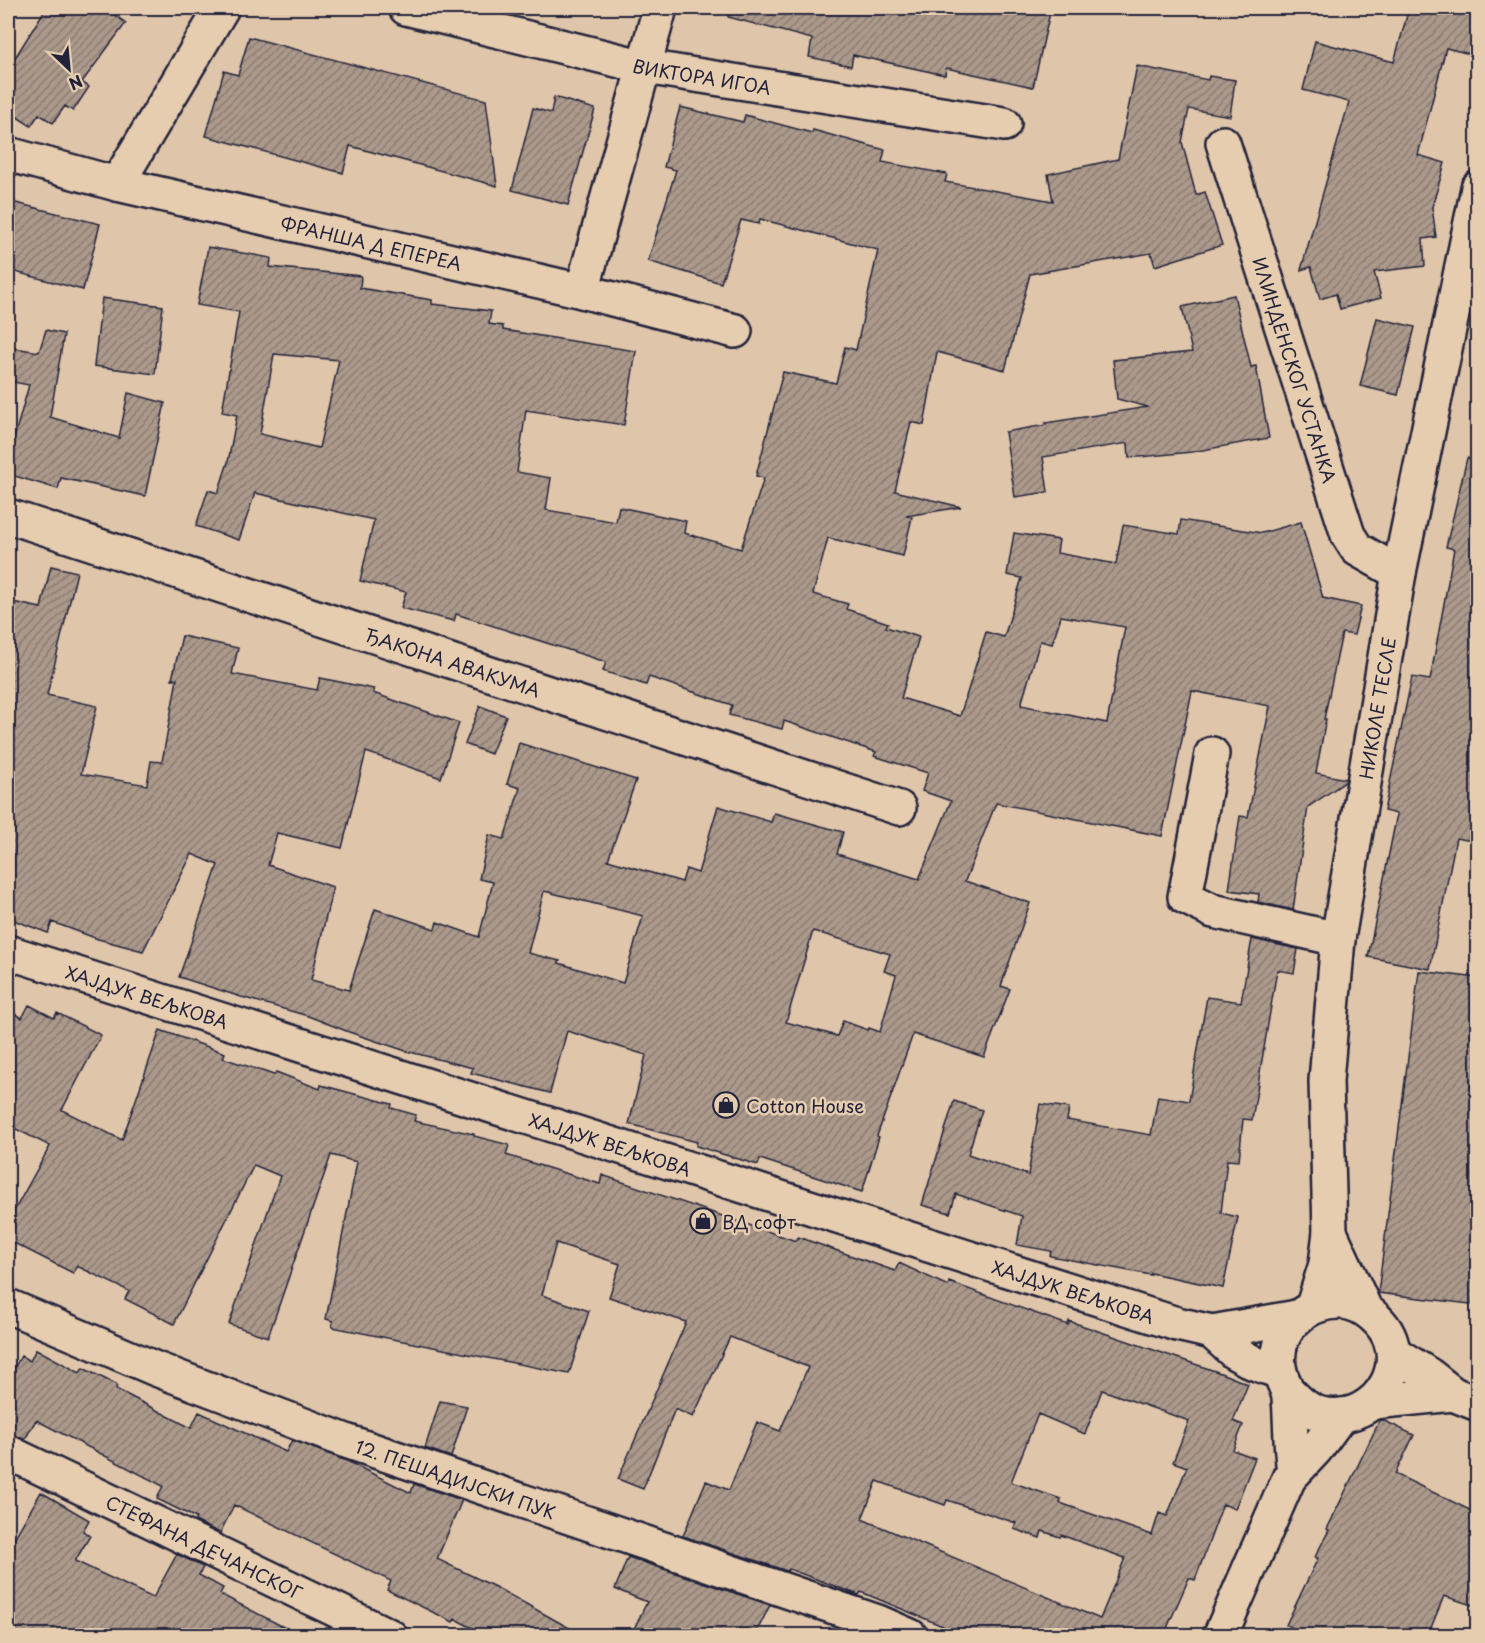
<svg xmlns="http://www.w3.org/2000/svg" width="1485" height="1643" font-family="'Playpen Sans',sans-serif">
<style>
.building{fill:url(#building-hatch);stroke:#22223b;stroke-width:1.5;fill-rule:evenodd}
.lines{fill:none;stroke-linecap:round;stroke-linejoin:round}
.minor-casing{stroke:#22223b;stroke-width:38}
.minor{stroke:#e7cdaf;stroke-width:33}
.labels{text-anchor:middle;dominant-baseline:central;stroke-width:5;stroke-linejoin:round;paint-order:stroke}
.street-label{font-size:18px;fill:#22223b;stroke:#e7cdaf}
.poi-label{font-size:18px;fill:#22223b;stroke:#e7cdaf;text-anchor:start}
</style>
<defs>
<pattern id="building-hatch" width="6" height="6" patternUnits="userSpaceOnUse" patternTransform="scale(1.5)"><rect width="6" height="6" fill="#ab998b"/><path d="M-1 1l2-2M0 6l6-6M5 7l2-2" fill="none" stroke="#8b7c73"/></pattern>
</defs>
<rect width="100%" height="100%" fill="#dfc6aa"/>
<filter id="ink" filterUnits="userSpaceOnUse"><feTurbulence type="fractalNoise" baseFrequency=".0167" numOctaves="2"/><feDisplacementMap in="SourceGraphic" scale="12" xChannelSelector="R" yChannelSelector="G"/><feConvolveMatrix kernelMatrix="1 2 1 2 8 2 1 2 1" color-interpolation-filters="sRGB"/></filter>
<g filter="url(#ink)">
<path class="building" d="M46 8H104L126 23 82 82 89 87 73 111 65 106 53 123 39 114 31 126 8 111V69Z
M729 8H1051L1033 87 946 68 945 75 853 55 851 66 809 57 812 39 728 17Z
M1409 8H1478V56L1446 48 1418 155 1445 163 1432 207 1436 237 1423 239 1425 266 1374 272 1381 298 1340 309 1336 294 1320 299 1311 267 1301 270 1349 102 1303 90 1315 41 1394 62Z
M249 37 486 100 497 186 350 146 343 173 206 136 224 71 238 75Z
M1137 66 1208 80 1209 76 1235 80 1230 116 1189 109 1182 142 1196 195 1205 192 1222 245 1155 266 1151 253 1030 274 1005 370 937 352 924 425 911 422 895 491 961 507 906 516 912 517 903 556 828 538 813 594 848 604 846 609 888 623 886 627 919 637 901 698 960 716 986 632 1004 637 1022 578 1007 575 1014 533 1059 540 1057 553 1116 564 1123 525 1179 534 1181 520 1262 533 1301 522 1323 598 1361 606 1354 635 1342 633 1324 719H1326L1316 773 1346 779 1345 782 1308 807 1293 910 1258 902 1259 894 1229 890 1240 816 1248 817 1270 706 1192 691 1162 836 996 803 965 881 1030 903 1001 986 1010 989 984 1057 913 1034 877 1136 879 1137 862 1192 760 1159 758 1165 696 1146 697 1142 629 1124 646 1055 567 1031 550 1093 471 1073 473 1068 406 1051 349 1032 308 1016 238 996 179 977 218 865 192 854 143 951 98 939 52 922 48 933 8 918V601L41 608 51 566 77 572 47 695 97 706 81 774 147 785 151 761 162 762 177 679H172L182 636 238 648 232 674 317 690 320 678 374 689 373 693 459 723 441 778 366 752 342 848 277 833 268 865 333 887 311 980 349 990 375 909 435 929 437 922 479 937 493 882 479 879 489 835 504 839 520 788 507 784 519 743 636 780 608 860 682 882 686 869 698 873 718 806 771 822 774 813 843 832 837 854 919 879 951 801 922 791 928 773 874 756 876 752 784 721 782 729 729 715 732 705 649 677 646 685 603 671 606 662 456 614 454 621 401 608 406 592 360 581 374 520 255 493 239 540 196 526 208 490 218 493 228 462 237 415 222 412 239 312 197 305 208 247 271 258 270 267 361 276 360 288 432 300V304L491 311 489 324 503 326V330L636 351 624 425 526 410 517 472 551 478 546 510 616 522 619 507 686 521 684 533 741 549 764 478 756 476 783 372 836 383 845 347 856 350 878 250 760 219 759 224 741 220 721 283 648 261 676 170 664 167 680 107 743 122 745 115 812 133 813 130 885 150 882 162 947 174 945 182 1053 201 1048 174 1118 159ZM274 354 339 360 319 448 260 434ZM1061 616 1125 627 1107 723 1021 705 1040 641 1052 644ZM544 891 643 916 623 983 559 963 560 961 528 953ZM813 931 890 954 884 971 896 975 880 1032 869 1028 868 1030 843 1021 837 1036 786 1022Z
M554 97 595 109 568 205 512 190 533 108 551 113Z
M8 201 100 224 83 290 8 270Z
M1234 295 1251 367 1256 366 1269 438 1192 452 1129 458 1128 443 1043 457 1048 492 1015 497 1005 432 1046 425 1045 423 1148 407 1117 399 1113 360 1192 352 1182 307Z
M102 298 163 306 155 374 94 366Z
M1377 318 1415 327 1398 395 1360 386Z
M46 330 64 334 50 417 119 438 128 393 165 403 145 496 61 478 58 489 8 474V459L29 385 8 381V347L39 352Z
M1467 458 1478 460V842L1456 838 1430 969 1368 957 1397 814 1384 811 1412 677 1430 680 1454 549 1446 547Z
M480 706 506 716 491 754 465 744Z
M1252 939 1298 949 1294 973 1277 970 1252 1120 1243 1119 1239 1161 1227 1160 1221 1213 1238 1217 1223 1288 1151 1273V1275L1050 1256 1051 1251 1017 1245 1022 1216 956 1194 950 1213 922 1205 954 1101 982 1110 968 1154 1028 1175 1040 1104 1069 1108 1067 1120 1151 1135 1158 1096 1189 1101 1207 997 1241 1002Z
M1419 971 1478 978V1305L1378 1293Z
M29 1005 54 1018 57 1013 101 1035 62 1110 122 1140 160 1030 225 1053 223 1058 274 1075 276 1072 320 1089 321 1085 392 1104 391 1108 416 1115 414 1121 474 1134V1136L509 1145 506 1155 600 1184 602 1175 796 1241 798 1237 895 1271 899 1263 948 1286 949 1282 1068 1325 1069 1321 1218 1372 1248 1384 1233 1421 1243 1425 1233 1450 1255 1458 1235 1509 1223 1504 1195 1580 1189 1578 1164 1635H964L861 1592 859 1595 789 1569 787 1571 683 1536 706 1481 729 1490 757 1422 780 1431 808 1367 730 1337 693 1417 675 1409 643 1489 618 1479 686 1322 609 1297 620 1264 556 1243 542 1295 589 1311 569 1374 332 1327 333 1321 326 1319 357 1162 331 1155 268 1337 229 1324 280 1176 254 1165 174 1324 125 1299 129 1291 77 1266 73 1273 8 1240V1222L50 1146 8 1125V1010L22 1018ZM1102 1390 1189 1421 1173 1462 1187 1467 1167 1516 1159 1513 1152 1535 1060 1503 1061 1499 1011 1482 1038 1414 1085 1434ZM877 1481 945 1505 947 1500 1016 1523 1014 1529 1040 1538 1042 1531 1060 1537 1061 1535 1125 1558 1100 1619 862 1519Z
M36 1349 80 1373 83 1368 117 1385 116 1389 191 1428 199 1412 286 1452 292 1440 347 1461 411 1493 414 1484 462 1500 437 1559 497 1588 582 1635H486L455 1619 453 1622 387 1590 391 1581 234 1505 220 1533 195 1521 196 1518 157 1499 163 1486 36 1420 25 1439 8 1433V1379L21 1356 30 1361Z
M440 1401 467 1406 451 1457 425 1448Z
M1380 1420H1383L1414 1435 1395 1474 1478 1514V1607L1444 1596 1428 1635H1308L1286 1625 1318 1558 1315 1557 1329 1530 1327 1529Z
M41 1492 89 1520 83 1531 90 1536 75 1561 153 1598 177 1554 203 1567 199 1575 223 1588 220 1594 299 1635H8V1549Z
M628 1557 770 1605 755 1635H631L647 1602 615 1589Z"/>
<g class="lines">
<g class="minor-casing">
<g id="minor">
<path id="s1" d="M406 8 645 67 1004 124"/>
<path id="s2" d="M1223 143 1348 535 1357 549 1399 573"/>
<path id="s3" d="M8 154 117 184 582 291 735 331"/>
<path d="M117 184 222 8"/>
<path d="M582 291 660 8"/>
<path id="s4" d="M8 516 899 808"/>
<path d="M1212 754 1185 897 1213 911 1338 939"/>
<path id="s5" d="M8 952 1177 1324 1212 1332 1234 1352 1254 1363 1280 1372"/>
<path d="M1330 1232 1365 1309"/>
<path id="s6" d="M8 1306 156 1369 346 1441 878 1622 910 1636"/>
<path id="s7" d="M1313 1306 1326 1264 1330 1232 1326 1081 1338 939 1399 573 1478 188"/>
<path d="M1212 1332 1297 1317"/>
<path d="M1394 1353 1429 1375 1453 1394 1478 1404"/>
<path d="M1288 1391C1297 1400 1307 1411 1321 1414 1380 1427 1420 1354 1372 1315 1364 1308 1354 1303 1343 1302 1305 1300 1271 1332 1280 1372 1282 1381 1288 1388 1289 1398 1291 1422 1290 1446 1294 1471"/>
<path d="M1374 1402 1453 1394"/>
<path id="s8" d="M8 1452 390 1636"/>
<path d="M1220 1636 1289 1478 1316 1449 1341 1415"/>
</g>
</g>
<use href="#minor" class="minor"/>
</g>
</g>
<defs>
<g id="shop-ring" transform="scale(1.35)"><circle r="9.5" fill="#e7cdaf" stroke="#22223b" stroke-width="1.5"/><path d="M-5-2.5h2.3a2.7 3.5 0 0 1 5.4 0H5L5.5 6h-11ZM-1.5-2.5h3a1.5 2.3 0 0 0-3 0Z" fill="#22223b"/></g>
</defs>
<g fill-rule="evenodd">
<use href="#shop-ring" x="726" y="1105"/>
<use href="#shop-ring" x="703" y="1221"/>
</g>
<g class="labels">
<g class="street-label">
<text stroke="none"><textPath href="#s1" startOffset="304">ВИКТОРА ИГОА</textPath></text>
<text stroke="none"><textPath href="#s3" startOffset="374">ФРАНША Д ЕПЕРЕА</textPath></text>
<text stroke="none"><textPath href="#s2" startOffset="238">ИЛИНДЕНСКОГ УСТАНКА</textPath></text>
<text stroke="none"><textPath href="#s4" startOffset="468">ЂАКОНА АВАКУМА</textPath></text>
<text stroke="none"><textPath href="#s7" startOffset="604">НИКОЛЕ ТЕСЛЕ</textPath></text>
<text stroke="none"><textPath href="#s5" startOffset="146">ХАЈДУК ВЕЉКОВА</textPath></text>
<text stroke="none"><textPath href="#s5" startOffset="632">ХАЈДУК ВЕЉКОВА</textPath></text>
<text stroke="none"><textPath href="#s5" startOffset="1118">ХАЈДУК ВЕЉКОВА</textPath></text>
<text stroke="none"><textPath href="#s6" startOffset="480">12. ПЕШАДИЈСКИ ПУК</textPath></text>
<text stroke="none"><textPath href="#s8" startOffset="218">СТЕФАНА ДЕЧАНСКОГ</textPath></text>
</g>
<g class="poi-label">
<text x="746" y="1105">Cotton House</text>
<text x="722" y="1221">ВД софт</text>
</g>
</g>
<rect width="1485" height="1643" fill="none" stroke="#e7cdaf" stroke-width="30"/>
<rect x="15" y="15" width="1455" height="1613" fill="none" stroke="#22223b" stroke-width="2" filter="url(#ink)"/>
<g transform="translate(69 69) rotate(154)" stroke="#e7cdaf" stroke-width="4.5" paint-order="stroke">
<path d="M0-4.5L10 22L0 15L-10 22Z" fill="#22223b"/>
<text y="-9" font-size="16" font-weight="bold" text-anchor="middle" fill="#22223b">N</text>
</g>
</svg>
